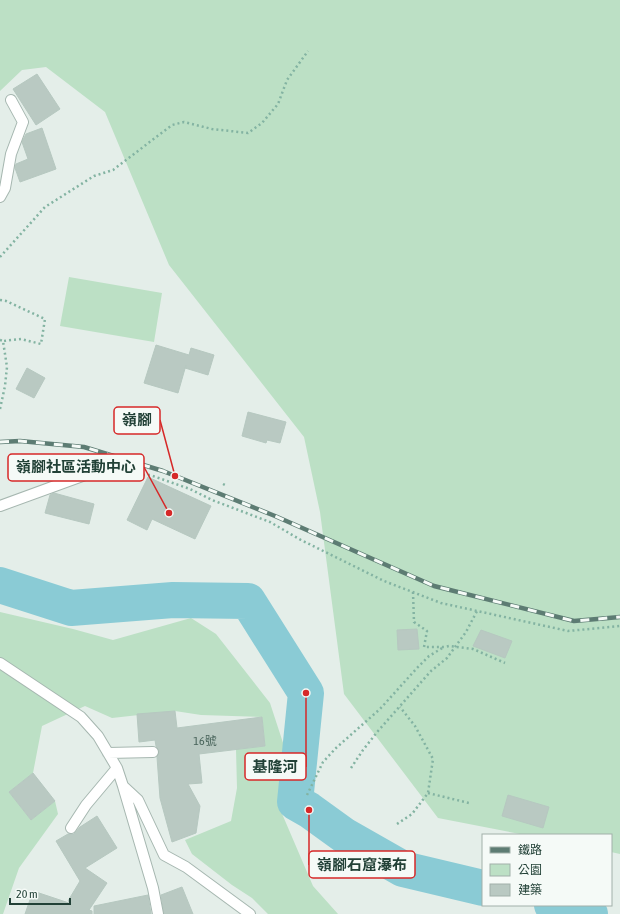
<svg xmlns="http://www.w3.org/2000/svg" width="620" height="914" font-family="'Asap Condensed','Noto Sans TC',sans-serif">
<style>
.green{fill:#bce0c5}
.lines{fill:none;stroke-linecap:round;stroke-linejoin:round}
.river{stroke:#8acbd5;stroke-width:36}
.building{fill:#b9c9c2;stroke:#b6c8c0}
.lane-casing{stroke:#a6b7b0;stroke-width:12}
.path{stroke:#83b3a2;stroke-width:2.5;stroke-dasharray:2 3;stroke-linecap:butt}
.lane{stroke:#fff;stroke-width:10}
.rail-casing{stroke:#5d7c73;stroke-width:4.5}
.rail{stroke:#f5faf7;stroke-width:3;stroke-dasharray:9;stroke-linecap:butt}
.labels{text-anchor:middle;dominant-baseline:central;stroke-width:3;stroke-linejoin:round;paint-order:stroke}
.number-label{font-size:12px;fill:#48635a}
.leader{fill:none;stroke:#d62828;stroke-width:1.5}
.callout-dot{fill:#d62828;stroke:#f5faf7;stroke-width:1.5}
.callout{fill:#f5faf7;stroke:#d62828;stroke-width:1.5}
.callout-label{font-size:15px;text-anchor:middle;font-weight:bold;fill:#224137}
</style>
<rect width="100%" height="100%" fill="#e4eee9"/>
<path class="green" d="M0 0H620V854L611 852V835H525L438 818 344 694 320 512 304 437 169 265 105 112 46 67 22 70 0 91Z
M69 277 162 293 154 342 60 326Z
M0 612 73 629 113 640 191 618 216 634 270 703 286 752 280 809 313 886 338 914H268L252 898 232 885 192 854 185 840 231 821 237 788 236 749 265 746 262 717 201 715 175 711 112 718 85 706 42 726 33 773 9 792 31 820 55 801 58 814 19 868 3 914H0Z"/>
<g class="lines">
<path class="river" d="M0 585 71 608 173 600 248 601 306 693 295 802 309 810 345 836 403 869 483 888
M552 905 590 914"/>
</g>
<path class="building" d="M37 74 60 109 36 125 13 89Z
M42 128 56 169 20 182 15 168 16 164 28 159 22 142 26 134Z
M156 345 189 355 191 348 214 355 208 375 185 368 186 365 178 393 144 383Z
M27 368 45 378 34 398 16 389Z
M248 412 286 422 280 443 267 440 266 443 242 436Z
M148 477 211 506 195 539 152 519 147 530 127 520Z
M54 493 94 504 89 524 45 513 50 495Z
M417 629 419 649 398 650 397 630Z
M481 630 512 641 505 658 473 646Z
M175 711 177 728 262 717 265 746 199 754 202 783 188 784 200 806 196 833 172 842 160 798 157 757 159 751 156 746 155 740 139 742 137 714Z
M33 773 55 801 31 820 9 792Z
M508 795 549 807 543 828 502 816Z
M97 816 117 848 85 868 107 883 89 910 92 911V914H25L33 891 72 904 68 901 80 881 56 841 68 834H74L80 827Z
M182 887 193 914H164L161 895Z
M148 895 151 914H94V906Z"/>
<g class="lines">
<g class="lane-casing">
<path id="lane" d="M0 197 5 188 11 154 23 122 11 100
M0 506 85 475H129
M0 663 81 717 98 736 117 768 123 786 153 888 158 914
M108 753 153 752
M124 787 138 800 164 855 186 867 250 914
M71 828 86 805 117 768"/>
</g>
<path class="path" d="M0 257 45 207 94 176 113 170 172 125 184 122 212 129 248 133 262 123 278 104 287 80 308 51
M0 300 6 301 45 319 41 344 21 339 3 341
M0 340 3 341 7 367 5 386 0 409
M143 475H150L190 489 212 500 270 522 301 540 384 581 441 603 568 631 620 626
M223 484 225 485
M413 592 414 622 427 631 424 647H444L449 646 473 649 505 663
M351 768 363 750 378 731 431 671 447 658 466 632 477 611
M428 793 469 803
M307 795 323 762 336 748 380 709 417 668 429 656 444 647
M397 824 412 814 428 793 433 759 415 726 400 707"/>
<use href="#lane" class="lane"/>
<g class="rail-casing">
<path id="rail" d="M0 442 20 441 84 447 163 471 275 516 434 586 574 621 620 617"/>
</g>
<use href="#rail" class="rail"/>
</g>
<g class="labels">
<g class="number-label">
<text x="205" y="741">16號</text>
</g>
</g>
<path class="leader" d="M175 476L160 420M169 513L144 467M306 693L306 767M309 810L309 865"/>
<g class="callout-dot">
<circle cx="175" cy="476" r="4"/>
<circle cx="169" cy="513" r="4"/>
<circle cx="306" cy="693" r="4"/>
<circle cx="309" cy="810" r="4"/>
</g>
<g class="callout">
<rect x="114" y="407" width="46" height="27" rx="4"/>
<rect x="8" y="454" width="136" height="27" rx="4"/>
<rect x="245" y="753" width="61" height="27" rx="4"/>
<rect x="309" y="851" width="106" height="27" rx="4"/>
</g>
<g class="callout-label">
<text x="137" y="425">嶺腳</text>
<text x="76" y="472">嶺腳社區活動中心</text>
<text x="275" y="772">基隆河</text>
<text x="362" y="870">嶺腳石窟瀑布</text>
</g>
<rect x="482" y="834" width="130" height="72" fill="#f5faf7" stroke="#a1b0aa"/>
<rect x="490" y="847" width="20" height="6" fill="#5d7c73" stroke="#a1b0aa"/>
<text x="518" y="854" font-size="12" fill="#224137">鐵路</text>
<rect x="490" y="864" width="20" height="12" fill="#bce0c5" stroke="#a1b0aa"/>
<text x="518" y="874" font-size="12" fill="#224137">公園</text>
<rect x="490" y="884" width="20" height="12" fill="#b9c9c2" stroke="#a1b0aa"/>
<text x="518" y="894" font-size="12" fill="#224137">建築</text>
<path d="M10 898v6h60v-6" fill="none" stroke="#224137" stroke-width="2"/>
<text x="16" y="898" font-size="12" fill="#224137" stroke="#f5faf7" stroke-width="3" paint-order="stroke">20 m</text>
</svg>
